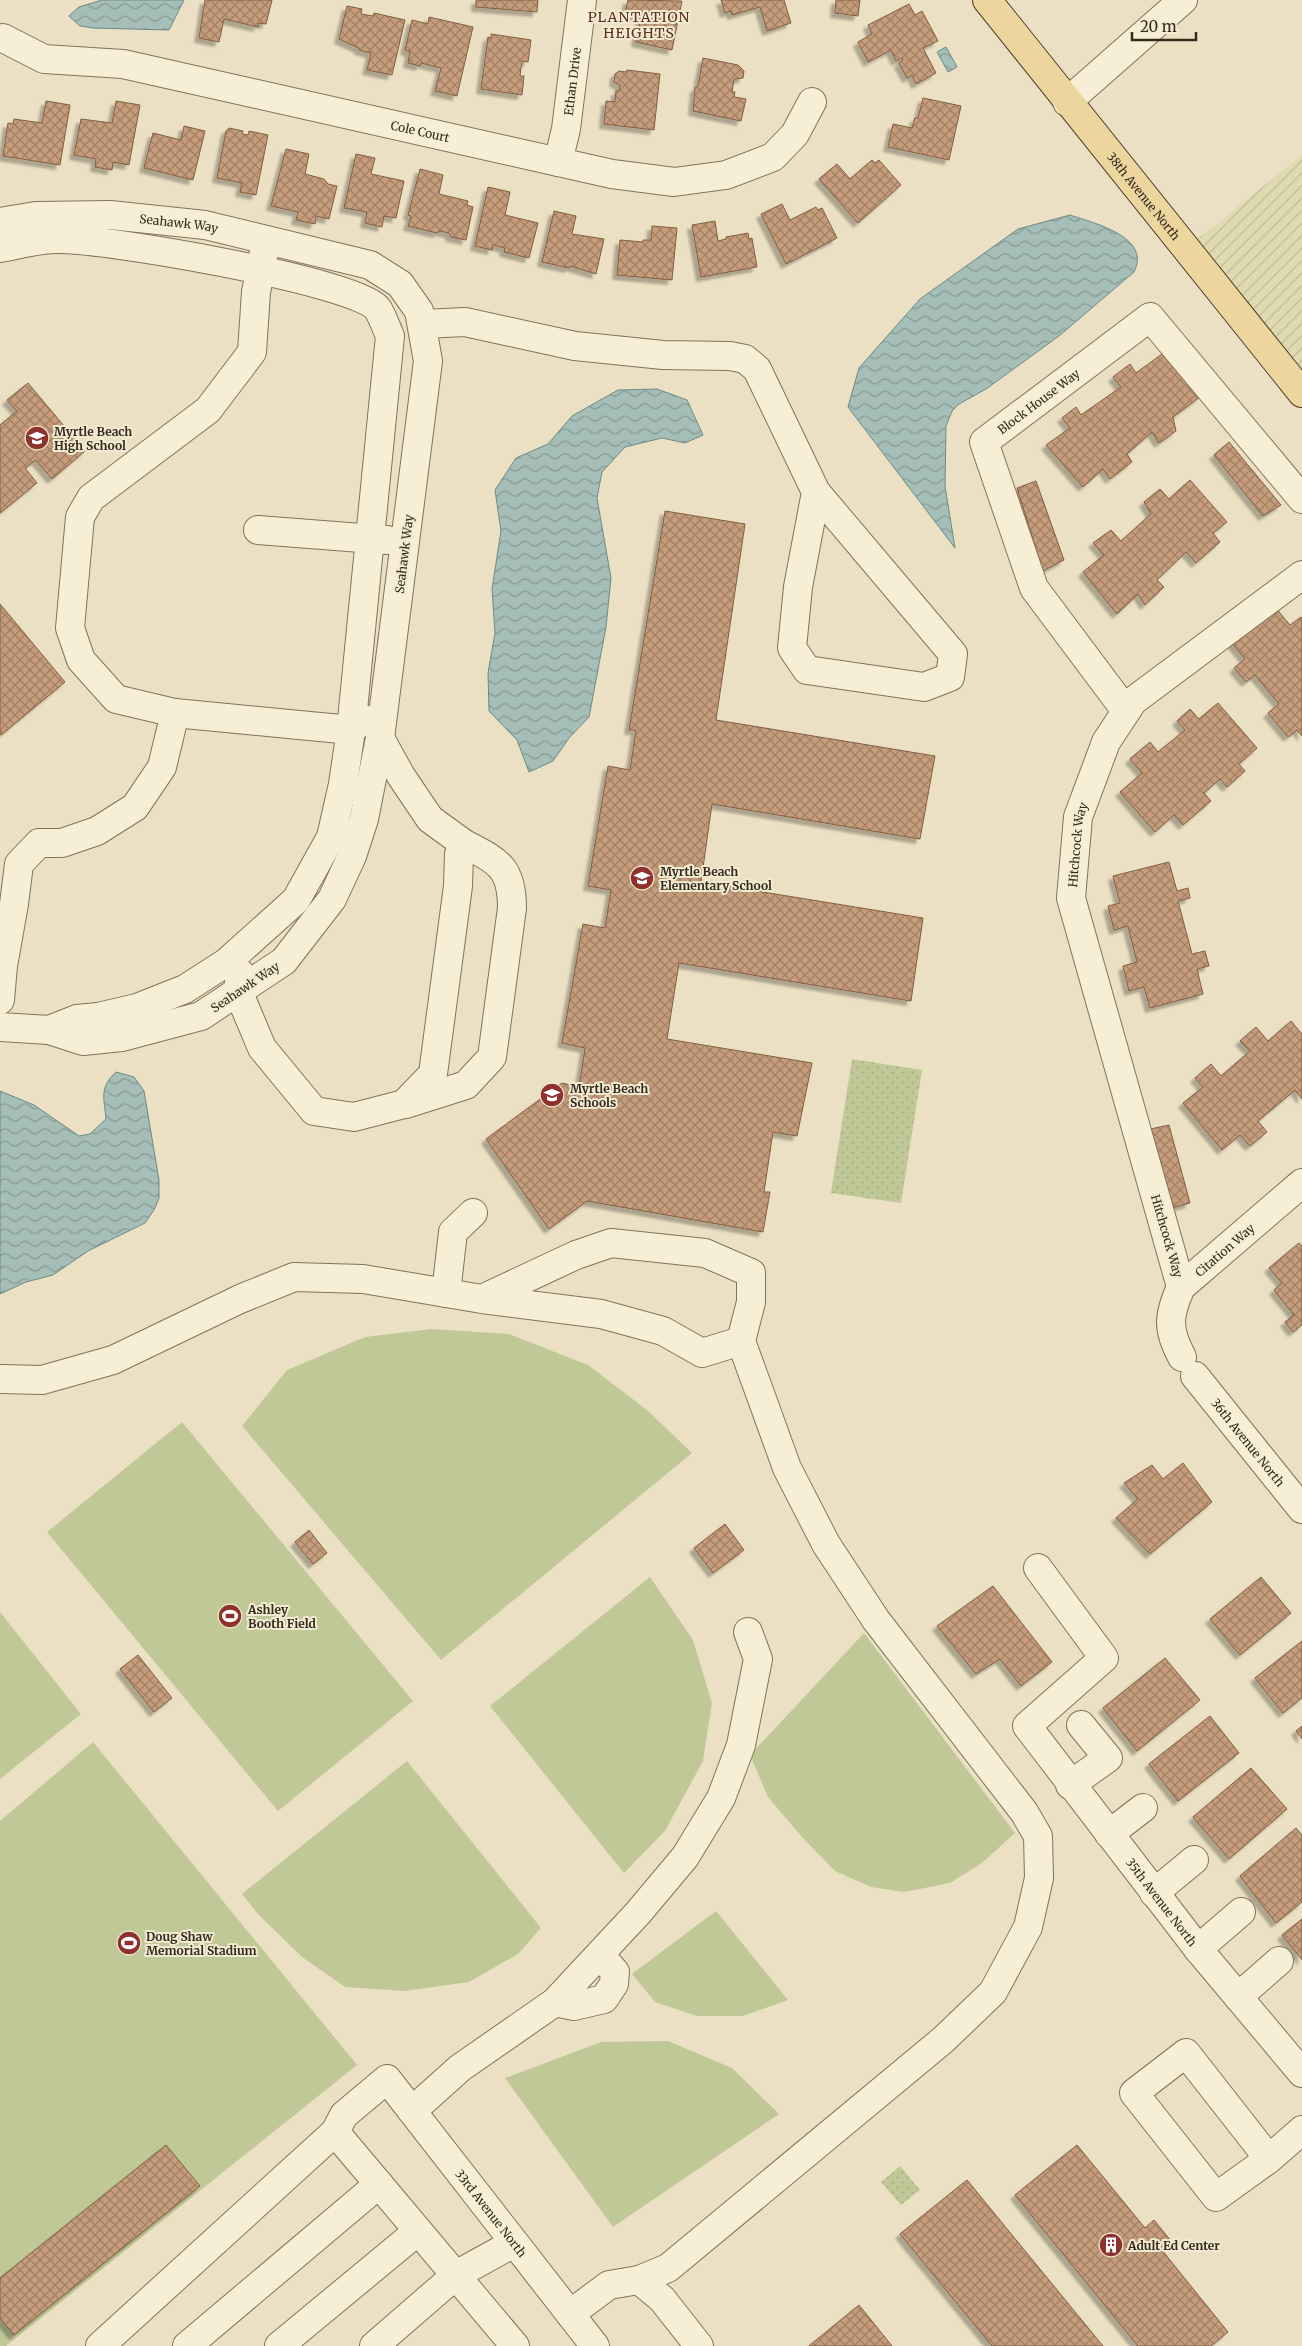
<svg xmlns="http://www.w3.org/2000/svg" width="1302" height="2346" font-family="Merriweather,serif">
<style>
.farmland{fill:url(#farmland-furrows)}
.green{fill:#c0c898}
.park{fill:url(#park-dots)}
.water{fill:url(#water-waves);stroke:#6c8b85}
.building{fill:url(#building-cross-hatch);stroke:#815e43;filter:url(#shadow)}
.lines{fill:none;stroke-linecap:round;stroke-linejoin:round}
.minor-casing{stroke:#83725b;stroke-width:30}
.major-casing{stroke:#51402f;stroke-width:30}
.minor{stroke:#f6eed5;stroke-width:28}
.major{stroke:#ecd69d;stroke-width:28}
.labels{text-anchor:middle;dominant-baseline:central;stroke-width:4;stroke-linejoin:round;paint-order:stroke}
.street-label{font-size:12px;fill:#342a1e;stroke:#f3ead2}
.poi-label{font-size:12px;font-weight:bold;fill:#342a1e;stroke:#f3ead2;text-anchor:start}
.neighbourhood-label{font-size:14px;letter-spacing:1px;fill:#5e3021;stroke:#f3ead2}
</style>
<defs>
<pattern id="farmland-furrows" width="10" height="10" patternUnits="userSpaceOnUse" patternTransform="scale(1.25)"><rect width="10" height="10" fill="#e0dab1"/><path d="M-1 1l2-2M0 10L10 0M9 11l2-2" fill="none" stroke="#c1bb98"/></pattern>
<pattern id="park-dots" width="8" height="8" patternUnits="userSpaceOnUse" patternTransform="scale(1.25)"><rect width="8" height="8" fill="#c0c898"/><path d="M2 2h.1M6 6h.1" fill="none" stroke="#a6ac83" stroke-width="1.8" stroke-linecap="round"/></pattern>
<pattern id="water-waves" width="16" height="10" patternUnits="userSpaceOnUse" patternTransform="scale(1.25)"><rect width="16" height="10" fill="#a5beb7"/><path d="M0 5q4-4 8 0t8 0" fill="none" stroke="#879b94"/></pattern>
<pattern id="building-cross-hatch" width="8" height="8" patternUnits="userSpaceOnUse" patternTransform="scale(1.25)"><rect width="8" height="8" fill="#c69d7b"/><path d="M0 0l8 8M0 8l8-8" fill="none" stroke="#a28064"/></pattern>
<filter id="shadow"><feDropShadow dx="-4.5" dy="4.5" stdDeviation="1" flood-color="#0004"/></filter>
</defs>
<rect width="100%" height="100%" fill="#ebe0c3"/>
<path class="farmland" d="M1302 155V395L1183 251Z"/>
<path class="green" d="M432 1329 509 1334 588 1365 647 1410 692 1453 441 1660 242 1426 287 1370 365 1337Z
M182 1422 413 1701 278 1811 47 1532Z
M650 1577 693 1640 712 1703 703 1761 665 1831 624 1873 490 1706Z
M0 1612 81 1714 0 1779Z
M864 1633 1015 1833 982 1863 950 1883 904 1892 871 1887 835 1871 801 1836 768 1797 750 1755Z
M93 1742 357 2065 6 2346H0V1821Z
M407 1761 541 1928 518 1954 469 1982 404 1991 345 1987 302 1957 258 1914 242 1894Z
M716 1911 788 2000 743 2016H697L655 2002 632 1974Z
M668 2041 732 2068 779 2114 613 2227 505 2078 601 2042Z"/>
<path class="park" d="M852 1059 922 1070 901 1203 831 1193Z
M900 2166 920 2190 901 2205 881 2182Z"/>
<path class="water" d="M102 0H184L169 30 93 28 80 26 69 16 79 7Z
M946 47 957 67 948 72 937 52Z
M1070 215C1094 223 1152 237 1134 272L1059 336 986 389 959 404 952 411 946 426 945 486 955 548 848 407 859 368 920 299 1018 229Z
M657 389 687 400 703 435 685 443 662 438 625 447 602 472 597 498 611 578 606 627 589 717 569 738 553 761 529 772 517 740 489 711 488 673 495 633 492 589 501 531 495 490 516 458 548 444 572 416 618 390Z
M116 1072 134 1077 144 1091 159 1180V1198L154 1210 145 1223 88 1251 53 1275 26 1282 0 1294V1091L34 1105 79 1136 90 1134 106 1119C104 1097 99 1088 116 1072Z"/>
<path class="building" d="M205 0H272L266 24 258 23V27L224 19 219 42 199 38Z
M476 0H538L537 12 476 7Z
M628 0 682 1 672 50 636 42 641 17 625 13Z
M721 0H784L791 23 767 31 760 7 732 15 731 11 725 13Z
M836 0H860L858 16 835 13Z
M909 4 915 15 922 11 938 41 923 48 936 73 916 84 912 75 907 78 899 63 903 60 902 58 896 61 891 50 868 62 858 42 872 34 868 25Z
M347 6 362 9 361 14 373 16 374 13 405 20 392 75 367 70 371 53 359 50V48L339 39Z
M429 17 473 27 457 96 435 91 441 68 421 63 420 66 408 63 410 52 405 50 412 20 428 24Z
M491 34 531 40 528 62 522 61 520 76H524L522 95 481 89 488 37 491 38Z
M703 58 738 65 744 71 743 78 734 79 732 92H735L734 97 746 99 741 121 693 111 695 88 698 86Z
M627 70 660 74 654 130 604 124 606 101 615 102 616 91H619L620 85 614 82 615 74 619 71 626 72Z
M923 98 961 106 949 160 888 147 893 124 912 128 915 118H918Z
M46 101 70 105 60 165 3 156 8 123 13 124 14 119 42 123Z
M116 101 140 105 129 165 113 162 112 170 95 167 96 159 74 155 81 119 112 123Z
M184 126 205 131 193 180 144 168 153 133 181 140Z
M229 128 243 131 242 134 248 135 249 131 268 135 256 195 240 192 242 183 217 178 226 131Z
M286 149 309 154 305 174 324 179 328 184 337 186 329 219 316 216 315 224 296 220 298 212 271 206Z
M356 154 375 158 371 174 404 181 396 218 384 216 382 227 365 223 367 212 344 208Z
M872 160 875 163 879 160 901 185 858 223 819 179 837 164 850 179Z
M420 169 443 175 439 194 468 201 467 205 473 207 466 240 451 237 449 233 440 231 437 233 408 226 411 216 408 215Z
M488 187 510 192 505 215 538 223 529 258 504 252 505 248 493 245 492 250 475 246Z
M782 204 790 220 816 207 818 210 822 208 837 238 786 264 761 214Z
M554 211 576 216 572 234 604 239 596 274 570 266 569 268 542 262Z
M715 221 718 241 726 239V237L748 233 749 239 752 238 757 267 701 277 692 225Z
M652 226 677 228 672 280 617 275 620 240 643 242V240H651Z
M1169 349 1201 396 1173 417 1176 431 1159 443 1152 432 1127 454 1132 462 1110 479 1103 469 1083 487 1046 445 1070 428 1062 418 1076 407 1081 415 1121 387 1113 377 1130 364 1136 373Z
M28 383 85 451 52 479 36 460 25 468 37 483 0 513V425L17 411 7 400Z
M1229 442 1281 505 1263 516 1214 455Z
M1190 480 1227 522 1213 533 1220 542 1196 563 1186 552 1157 580 1164 587 1145 605 1138 594 1117 614 1083 572 1104 555 1093 543 1111 530 1121 541 1151 514 1144 502 1160 489 1169 499Z
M1036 481 1064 560 1043 571 1017 488Z
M665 511 745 524 716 720 935 756 920 839 712 804 701 882 923 918 911 1001 679 963 667 1039 812 1063 797 1136 773 1132 764 1192H770L763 1232 587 1201 549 1229 486 1139 562 1083 579 1087 585 1048 562 1043 583 924 605 928 611 890 588 886 608 766 630 770 636 730H629Z
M0 604 65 682 1 735 0 733Z
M1275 607 1290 625 1301 617 1302 619V736L1297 730 1288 737 1268 713 1279 704 1255 675 1246 682 1234 668 1245 659 1231 642Z
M1218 703 1257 748 1239 764 1245 771 1227 787 1220 779 1204 793 1211 801 1183 825 1174 815 1155 832 1120 792 1142 773 1130 759 1150 742 1158 752 1185 730 1177 721 1190 709 1199 719Z
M1169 862 1177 891 1188 888 1190 898 1178 901 1192 954 1205 951 1209 966 1197 969 1203 994 1150 1008 1144 987 1129 991 1123 966 1137 962 1128 926 1114 930 1108 906 1120 903 1113 876Z
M1291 1021 1302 1034V1099L1295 1090 1258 1121 1267 1132 1250 1146 1240 1135 1222 1150 1183 1103 1203 1087 1195 1078 1211 1064 1221 1076 1250 1051 1240 1041 1256 1027 1268 1041Z
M1169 1125 1190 1203 1168 1209 1146 1130Z
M1299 1243 1302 1246V1325L1293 1332 1285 1322 1294 1315 1274 1290 1282 1283 1269 1268Z
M1183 1463 1212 1502 1150 1554 1116 1518 1138 1499 1124 1483 1152 1465 1163 1479Z
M725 1524 744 1550 713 1573 694 1548Z
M309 1530 327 1553 313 1564 295 1542Z
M1261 1577 1291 1613 1240 1655 1210 1619Z
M993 1586 1052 1662 1021 1686 1000 1659 976 1674 937 1626Z
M1302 1641V1698L1283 1713 1255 1678Z
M138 1655 172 1698 154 1712 120 1669Z
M1165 1658 1200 1700 1137 1751 1103 1708Z
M1210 1716 1239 1753 1178 1801 1149 1764Z
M1302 1726V1739L1296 1731Z
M1251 1768 1287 1809 1229 1859 1193 1817Z
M1296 1828 1302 1835V1902L1276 1923 1240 1876Z
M1302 1919V1960L1282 1935Z
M166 2145 200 2186 14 2335 0 2318V2278Z
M1077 2145 1145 2228 1154 2220 1171 2241 1161 2249 1228 2332 1211 2346H1138L1015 2195Z
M967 2180 1103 2346H992L900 2234Z
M859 2305 892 2346H809Z"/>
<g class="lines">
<g class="minor-casing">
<g id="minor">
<path id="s1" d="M3 38 44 59 123 64 612 174 674 182 726 175 773 157 795 134 812 102"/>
<path d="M1067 102 1183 0"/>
<path id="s2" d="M558 162 566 129 582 0"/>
<path id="s3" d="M0 222 36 216 110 215 205 225 370 265 400 284 419 311 428 361 380 738 364 819 352 856 332 899 284 961 201 1016 122 1037 83 1041 49 1030 0 1027"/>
<path d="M0 248C18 245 38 239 56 239 99 237 354 281 377 308 382 315 386 327 390 336L351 730 343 784 331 837 296 900 227 962 185 989 137 1008 98 1017 77 1019 49 1030"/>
<path d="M264 252 256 292 252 352 208 410 91 498 80 517 70 628 81 660 116 699 175 713 351 730 364 719"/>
<path d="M423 324 465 322 575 346 663 355 730 356 745 359 757 369 816 492 953 654 950 677 924 687 807 670 792 648 798 587 816 492"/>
<path d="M258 530 387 540"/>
<path id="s4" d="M1126 711 1034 588 984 442 1150 317 1302 499"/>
<path d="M240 973 238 991 262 1048 314 1111 354 1117 404 1104 433 1074 458 886 459 854 463 843 430 819 401 776 380 738"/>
<path d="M0 1000 3 966 14 904 19 864 39 843H62L97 831 135 807 162 767 175 713"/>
<path d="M406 1104 466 1085 492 1057 512 908C512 866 497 861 463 843"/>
<path id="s5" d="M1181 1287 1071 898 1078 817 1106 742 1133 701 1302 575"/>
<path d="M446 1293 453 1232 473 1213"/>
<path id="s6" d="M1182 1357C1167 1329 1168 1316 1181 1287L1302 1183"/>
<path id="s7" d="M1195 1376 1302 1509"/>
<path d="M0 1379 42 1380 113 1360 240 1299 294 1277 363 1279 482 1299 601 1314 663 1331 702 1353 741 1341 751 1302V1273L705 1253 611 1243 576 1255 482 1299"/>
<path id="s8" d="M1038 1568 1104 1658 1027 1726 1198 1949 1302 2073"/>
<path d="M1070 1785 1108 1758 1081 1725"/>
<path d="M1109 1834 1143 1808"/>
<path d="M1154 1893 1194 1860"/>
<path d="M1198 1949 1241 1912"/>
<path d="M1238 1997 1279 1961"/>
<path d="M555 2002 574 2006 604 1999 614 1984 615 1972 600 1955"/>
<path d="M412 2111 460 2068 555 2002 638 1913 685 1857 721 1798 741 1745 758 1659 748 1632"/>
<path id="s9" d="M335 2132 344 2115 387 2079 595 2346"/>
<path d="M1269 2159 1186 2053 1134 2093 1216 2197 1269 2159 1302 2130"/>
<path d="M639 2280 668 2268 943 2040 993 1992 1028 1927 1039 1878 1038 1836 1024 1812 876 1620 826 1544 787 1468 741 1341"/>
<path d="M570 2314 609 2285 639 2280 662 2299 699 2346"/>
<path d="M100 2346 335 2132 515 2346"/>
<path d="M187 2346 379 2184"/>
<path d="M279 2346 418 2231"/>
<path d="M374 2346 456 2275 514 2243"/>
</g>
</g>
<g class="major-casing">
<g id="major">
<path id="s10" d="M987 0 1302 393"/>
</g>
</g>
<use href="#minor" class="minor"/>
<use href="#major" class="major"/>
</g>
<defs>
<g id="school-disc" transform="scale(1.25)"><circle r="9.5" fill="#8e322f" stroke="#f3ead2"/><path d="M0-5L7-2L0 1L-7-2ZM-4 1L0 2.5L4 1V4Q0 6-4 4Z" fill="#fff"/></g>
<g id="stadium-disc" transform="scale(1.25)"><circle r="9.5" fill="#8e322f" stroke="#f3ead2"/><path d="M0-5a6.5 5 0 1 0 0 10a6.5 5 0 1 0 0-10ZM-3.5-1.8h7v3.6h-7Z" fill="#fff"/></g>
<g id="building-disc" transform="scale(1.25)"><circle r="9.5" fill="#8e322f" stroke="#f3ead2"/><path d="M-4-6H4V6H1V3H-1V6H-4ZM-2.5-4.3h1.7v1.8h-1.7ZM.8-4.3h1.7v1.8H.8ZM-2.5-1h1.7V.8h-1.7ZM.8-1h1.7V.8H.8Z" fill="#fff"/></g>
</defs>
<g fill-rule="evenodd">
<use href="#school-disc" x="37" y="438"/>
<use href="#school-disc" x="642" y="878"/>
<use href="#school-disc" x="552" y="1095"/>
<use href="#stadium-disc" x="230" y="1616"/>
<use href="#stadium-disc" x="129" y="1943"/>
<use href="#building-disc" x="1111" y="2245"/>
</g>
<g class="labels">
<g class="street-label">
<text stroke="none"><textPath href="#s2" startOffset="82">Ethan Drive</textPath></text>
<text stroke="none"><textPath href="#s1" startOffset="430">Cole Court</textPath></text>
<text stroke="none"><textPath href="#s10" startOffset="251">38th Avenue North</textPath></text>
<text stroke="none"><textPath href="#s3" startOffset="180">Seahawk Way</textPath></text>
<text stroke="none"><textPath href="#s4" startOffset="376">Block House Way</textPath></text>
<text transform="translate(404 554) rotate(-83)">Seahawk Way</text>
<text stroke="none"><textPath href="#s5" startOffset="458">Hitchcock Way</textPath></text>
<text transform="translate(245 987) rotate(-34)">Seahawk Way</text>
<text transform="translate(1167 1236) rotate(74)">Hitchcock Way</text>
<text stroke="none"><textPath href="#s6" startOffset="131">Citation Way</textPath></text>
<text stroke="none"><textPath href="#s7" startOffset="85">36th Avenue North</textPath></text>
<text stroke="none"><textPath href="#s8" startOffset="436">35th Avenue North</textPath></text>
<text stroke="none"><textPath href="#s9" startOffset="245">33rd Avenue North</textPath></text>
</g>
<g class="poi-label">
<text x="54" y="431">Myrtle Beach<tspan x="54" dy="14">High School</tspan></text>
<text x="660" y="871">Myrtle Beach<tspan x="660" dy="14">Elementary School</tspan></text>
<text x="570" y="1088">Myrtle Beach<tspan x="570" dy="14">Schools</tspan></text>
<text x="248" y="1609">Ashley<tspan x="248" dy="14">Booth Field</tspan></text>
<text x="146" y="1936">Doug Shaw<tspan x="146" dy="14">Memorial Stadium</tspan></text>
<text x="1128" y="2245">Adult Ed Center</text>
</g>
<g class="neighbourhood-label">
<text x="639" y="17">PLANTATION<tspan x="639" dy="16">HEIGHTS</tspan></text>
</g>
</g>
<path d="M1132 32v8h64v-8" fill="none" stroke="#342a1e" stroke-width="2.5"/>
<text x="1140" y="32" font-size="15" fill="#342a1e" stroke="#f3ead2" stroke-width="4" paint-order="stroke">20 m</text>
</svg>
